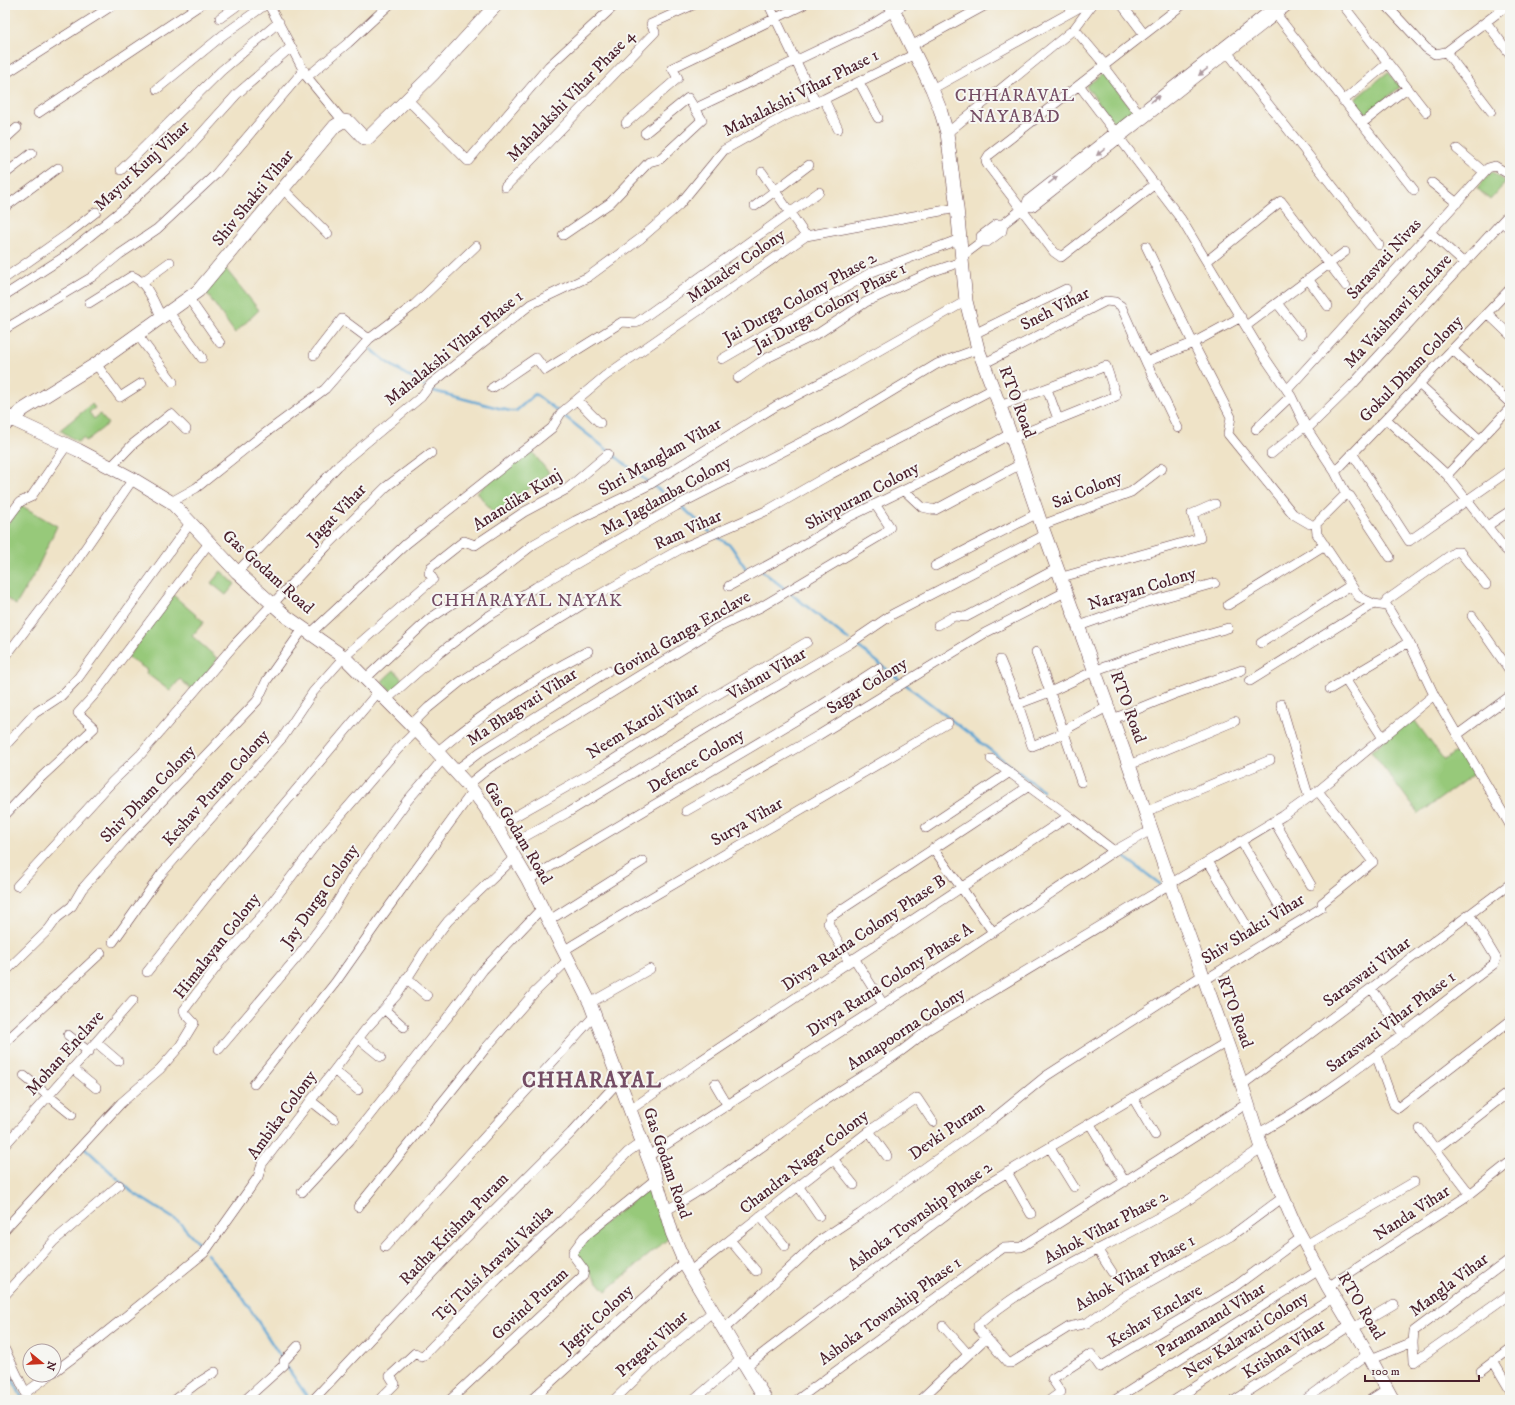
<svg xmlns="http://www.w3.org/2000/svg" width="1515" height="1405" font-family="'IM FELL DW Pica',serif">
<style>
.green{fill:#97c97a;stroke:#707452}
.lines{fill:none;stroke-linecap:round;stroke-linejoin:round}
.stream{stroke:#5da4d3;stroke-width:2.5}
.street-casing{stroke:#633c42;stroke-width:10}
.secondary-casing{stroke:#633c42;stroke-width:14}
.street{stroke:#fff;stroke-width:9}
.secondary{stroke:#fff;stroke-width:13}
.oneway{fill:#ae9aa0}
.labels{text-anchor:middle;dominant-baseline:central;stroke-width:4;stroke-linejoin:round;paint-order:stroke}
.street-label{font-size:17px;fill:#4a1f2b;stroke:#f6f6f2}
.neighbourhood-label{font-size:18px;letter-spacing:1px;fill:#744c64;stroke:#f6f6f2}
.district-label{font-size:21px;font-weight:bold;letter-spacing:1px;fill:#744c64;stroke:#f6f6f2}
</style>
<rect width="100%" height="100%" fill="#f6f6f2"/>
<filter id="ink" filterUnits="userSpaceOnUse"><feTurbulence type="fractalNoise" baseFrequency=".025" numOctaves="2"/><feDisplacementMap in="SourceGraphic" scale="8" xChannelSelector="R" yChannelSelector="G"/><feConvolveMatrix kernelMatrix="1 2 1 2 8 2 1 2 1" color-interpolation-filters="sRGB"/></filter>
<filter id="wash" filterUnits="userSpaceOnUse"><feTurbulence type="fractalNoise" baseFrequency=".012" numOctaves="4" result="noise"/><feDisplacementMap in="SourceGraphic" scale="16" xChannelSelector="R" yChannelSelector="G"/><feGaussianBlur stdDeviation="0.9" result="paint"/><feColorMatrix in="noise" values="0 0 0 0 0 0 0 0 0 0 0 0 0 0 0 0 0 1.4 0 .05"/><feComposite in="paint" operator="in"/></filter>
<g filter="url(#wash)">
<rect width="100%" height="100%" fill="#efe3c7"/>
<path class="green" d="M1388 72 1400 87 1362 118 1350 103Z
M1104 73 1133 111 1116 125 1086 86Z
M1492 171 1506 182 1490 200 1477 188Z
M225 268 259 310 235 333 205 291Z
M92 404 95 408 89 412 94 419 100 414 108 424 86 441 83 438 78 442 60 430Z
M530 449 549 473 495 516 477 492Z
M22 506 57 526 36 571 16 605 5 597V527Z
M221 571 235 584 226 595 211 583Z
M173 595 204 622 192 636 218 659 192 690 180 679 170 691 146 673 147 670 128 657Z
M394 670 404 682 392 692 382 681Z
M1412 717 1444 760 1460 749 1475 773 1419 814 1371 751Z
M653 1185 669 1238 606 1291 589 1272 575 1252 597 1229Z"/>
<g class="lines">
<path class="stream" d="M371 349 388 363 424 386
M430 390 510 411H516L535 394 559 412
M563 415 648 482
M654 486 675 502
M681 506 710 532
M716 536 731 546 747 570 756 566
M762 571 784 588
M790 593 849 640
M855 644 900 680
M905 684 1043 791
M1119 853 1160 884
M84 1147 132 1192 179 1222 204 1249
M207 1254 241 1295 282 1359
M5 1364 23 1400
M287 1367 308 1398"/>
</g>
</g>
<g filter="url(#ink)">
<g class="lines">
<g class="street-casing">
<path id="street" d="M269 5 307 77 343 121
M769 5 816 103
M1122 5 1144 34
M1343 5 1426 112
M1386 5 1426 48 1435 54 1446 52 1508 5
M1276 14 1414 190
M220 18 238 5
M1486 22 1510 54
M1078 33 1105 65
M911 46 986 5
M1224 48 1379 245
M1446 52 1491 111
M1103 66 1141 116
M5 74 113 5
M307 77 348 43 389 5
M859 82 878 118
M1079 85 1181 219 1263 355 1291 396 1307 429 1335 472 1346 494 1316 524 1317 534 1359 597 1374 604 1387 606 1409 642 1434 695 1510 825
M157 89 223 35 265 5
M932 89 1082 6
M407 99 468 161 549 66 615 5
M824 99 838 129
M1343 101 1388 63
M696 108 871 25 903 5
M38 113 200 5
M626 123 678 78 672 68 803 5
M1361 124 1407 88
M947 133 1074 29 1092 5
M5 139 17 128
M1457 149 1484 172
M121 170 221 71 279 22
M762 172 806 236
M5 174 32 153
M1432 183 1457 203
M1155 184 1061 257 1054 252 987 164 986 160 989 155 1182 5
M505 187 655 32 651 24 693 5
M283 189 328 234
M755 206 809 165
M1026 206 1032 207 1289 5
M5 207 58 168
M1502 222 1510 229
M1430 232 1464 263
M563 235 610 203 649 162 660 159 702 120 688 98 645 133
M981 242V236L997 224H1003
M1146 246 1193 343 1241 317
M961 257 981 242H987L1002 231 1003 224 1026 206 1028 200 1276 5
M1207 261 1281 201 1346 286
M5 278 69 233 96 212
M1308 279 1328 306
M141 283 170 262
M5 295 64 257 123 209 183 154 237 94 291 47
M188 297 220 343
M89 303 132 276C147 282 154 303 161 316
M1277 303 1301 334
M168 311 202 358
M1487 313 1510 335
M1246 326 1345 252
M5 329 92 277 120 254 157 229 215 175 304 70
M137 334 173 382
M974 334 1066 289
M1452 349 1510 403
M314 355 342 319 369 339
M722 359 872 272 960 239
M1146 362 1178 428
M96 364 120 397 142 383
M983 364 1106 301 1115 302 1121 306 1146 362 1193 343 1231 417 1228 434 1293 514 1310 524
M738 378 765 359 819 333 866 302 931 272 961 262
M1419 384 1480 440
M492 388 536 358 545 370 622 322 636 323 819 192
M1047 389 1058 419
M1287 390 1488 168 1495 166 1510 175
M577 400 600 423
M1000 406 1106 366 1116 396 1012 438
M1386 419 1447 475 1505 549 1510 553
M1256 429 1291 396
M1307 429 1352 385 1510 213
M1352 453 1409 541 1510 470
M1271 454 1305 426
M111 467 133 444 171 414 186 429
M1335 472 1510 289
M1447 475 1510 408
M904 490 922 507 935 510 1021 464
M1346 494 1350 496 1390 557
M171 502 196 488 260 437 325 389 369 339 414 305 476 246
M5 522 20 502 31 497 67 445
M1042 525 1131 492 1162 468
M1487 526 1510 511
M935 566 1038 513
M237 572 338 466 421 397 431 384 531 304 588 277 640 239 679 205 724 150 785 116 824 99 915 54
M1062 577 1200 538 1192 514 1215 504
M729 586 785 556 849 517 935 475 1010 434
M1384 604 1387 600 1455 552H1460L1486 585
M1228 605 1325 545
M1472 616 1510 671
M938 625 954 616 966 617 1058 568
M1079 626 1144 603 1215 583
M311 633 406 544 552 428 561 413 605 376 806 236 957 208
M1261 643 1351 585
M1036 652 1081 782
M5 657 62 582 133 479
M1000 660 1018 704 1032 746 1064 733 1068 728 1109 706
M366 678 428 620 490 578 534 544 575 521 649 485 776 406 843 371 966 301
M1345 679 1383 738
M1250 681 1374 604
M1330 689 1409 642
M387 699 437 655 487 617 536 587 676 506 841 422 937 364 978 349
M1018 704 1050 692 1096 670 1158 648 1228 628
M1281 704 1309 798
M1113 719 1172 695 1242 670
M412 724 428 708 460 682 541 630 595 597 684 547 768 510 829 475 993 389
M1457 735 1510 696
M5 746 35 713 61 696 78 678 191 522
M437 752C485 711 532 680 588 651
M991 759 1069 816
M1129 765 1235 721
M455 771 480 752 608 671
M468 785 489 768 717 628 761 607 885 533 890 527 875 504
M1318 791 1373 862 1322 903
M686 811 819 735 985 633 1067 591
M1145 812 1270 760
M5 815 36 782 94 728 78 713 95 694 209 543
M1274 821 1311 885
M496 827 602 767 686 713 807 642
M926 828 1010 772
M1241 841 1281 909
M508 846 567 813 718 721 849 644 893 614 1045 535
M933 848 993 932
M1208 861 1248 928
M528 880 820 706 879 668
M17 886 112 782 141 754 235 644 327 546 386 487 431 453
M548 921 643 861
M113 942 162 873 283 737 313 692 344 657 433 579 429 573 431 567 464 541 475 545 524 512 567 489 608 454
M563 951 640 904 948 723
M854 958 883 1004
M849 962 828 923 830 917 1029 786
M5 972 49 929 57 918 72 906 82 889 126 839 257 701 267 680 303 629
M147 972 207 896 379 691
M406 978 427 996
M1205 980 1321 908
M1372 989 1403 1034
M590 1003 650 969
M384 1009 404 1027
M68 1035 89 1052
M359 1039 381 1057
M5 1042 101 953
M97 1043 118 1061
M219 1049 300 954 328 917 357 869 407 801 443 759
M1376 1055 1394 1105 1398 1108 1510 1021
M73 1069 96 1088
M335 1071 358 1090
M24 1076 72 1115
M254 1084 335 983 380 919 473 791
M715 1084 728 1106
M1242 1085 1510 884
M1133 1098 1155 1135
M311 1101 334 1119
M630 1110 700 1061 1069 816 1114 851
M1090 1124 1125 1182
M1420 1129 1470 1194
M869 1131 887 1156
M1257 1134C1343 1087 1416 1022 1494 964L1496 958 1470 915
M5 1145 133 1000
M1050 1148 1074 1187
M1262 1148C1233 1165 1207 1190 1177 1207 1110 1246 1038 1274 978 1325V1328L1008 1363H1011L1069 1327 1087 1323 1126 1295 1231 1236 1282 1198
M1436 1149 1510 1091
M647 1157 956 957 1114 851 1151 830
M834 1160 854 1185
M1007 1172 1031 1214
M799 1187 819 1216
M302 1192 350 1140 447 1018 483 970 542 908
M358 1207 485 1049 535 992 568 960
M665 1211C719 1181 766 1143 816 1107 852 1081 893 1061 926 1031L1283 816 1318 791 1434 695
M760 1216 785 1246
M5 1229 121 1103 160 1069 180 1046 194 1023 185 1013 184 1010 221 961 263 914 321 838 398 749 417 730
M730 1240 756 1271
M1306 1245 1414 1182
M385 1247 595 1015
M1097 1249 1112 1272
M689 1272 869 1131 917 1098 933 1122
M1328 1287 1470 1194 1510 1162
M5 1295 54 1241 119 1185
M943 1326 968 1354
M1353 1328 1394 1304
M723 1330 819 1241 860 1214 992 1120 1046 1076 1203 975
M1413 1342 1414 1362 1510 1294
M5 1350 29 1400
M1371 1359 1413 1342 1414 1331 1510 1259
M1493 1361 1510 1390
M745 1367 981 1188 1227 1042
M1481 1371 1510 1349
M54 1372 94 1342 204 1253 258 1177 262 1164 365 1030 396 996 424 952 448 921 515 857
M25 1393 50 1375
M175 1400 196 1384 215 1372
M245 1400 284 1365V1361L298 1346
M313 1400 450 1254 571 1133 619 1081
M379 1400 395 1384 390 1376 415 1353 422 1357 498 1279 563 1219 628 1152 642 1142
M450 1400 583 1276 584 1270 573 1255V1252L584 1237 656 1179
M531 1400 684 1262
M614 1400 648 1367 712 1312
M694 1400 740 1360
M797 1400 1003 1248 1021 1247 1248 1103
M920 1400 986 1338
M1050 1400 1061 1392 1052 1379 1091 1354 1100 1367 1233 1288 1302 1237
M1115 1400 1319 1270
M1175 1400 1334 1297
M1235 1400 1351 1325
M1305 1400 1368 1354
M1370 1400 1387 1389"/>
</g>
<g class="secondary-casing">
<path id="secondary" d="M891 5 932 89 940 109 947 133 957 208 966 301 978 349 1012 438 1044 532 1129 765 1170 883 1242 1085 1262 1148 1295 1225 1328 1287 1368 1354 1393 1400
M5 414 11 419 78 450 133 479 171 502 237 572 287 617 344 657 430 744 473 791 485 807 528 880 590 1003 656 1179 672 1233 687 1268 766 1400
M6 424 24 409 96 364 198 291 335 126 343 121 349 122 364 138H368L433 74 496 5"/>
</g>
<use href="#street" class="street"/>
<use href="#secondary" class="secondary"/>
</g>
<defs><path id="oneway-solid" d="M-6-.8H1V-3.2L6.5 0L1 3.2V.8H-6Z"/></defs>
<g class="oneway">
<use href="#oneway-solid" transform="translate(1203 72) rotate(142)"/>
<use href="#oneway-solid" transform="translate(1155 99) rotate(-38)"/>
<use href="#oneway-solid" transform="translate(1101 152) rotate(142)"/>
<use href="#oneway-solid" transform="translate(1053 180) rotate(-39)"/>
</g>
</g>
<g class="labels">
<g class="street-label">
<text transform="translate(801 93) rotate(-27)">Mahalakshi Vihar Phase 1</text>
<text transform="translate(571 96) rotate(-46)">Mahalakshi Vihar Phase 4</text>
<text transform="translate(142 166) rotate(-43)">Mayur Kunj Vihar</text>
<text transform="translate(253 198) rotate(-51)">Shiv Shakti Vihar</text>
<text transform="translate(1384 259) rotate(-48)">Sarasvati Nivas</text>
<text transform="translate(736 266) rotate(-35)">Mahadev Colony</text>
<text transform="translate(800 298) rotate(-29)">Jai Durga Colony Phase 2</text>
<text transform="translate(830 307) rotate(-28)">Jai Durga Colony Phase 1</text>
<text transform="translate(1055 309) rotate(-27)">Sneh Vihar</text>
<text transform="translate(1398 311) rotate(-47)">Ma Vaishnavi Enclave</text>
<text transform="translate(454 348) rotate(-39)">Mahalakshi Vihar Phase 1</text>
<text transform="translate(1411 369) rotate(-46)">Gokul Dham Colony</text>
<text transform="translate(1017 402) rotate(69)">RTO Road</text>
<text transform="translate(660 457) rotate(-30)">Shri Manglam Vihar</text>
<text transform="translate(1087 490) rotate(-22)">Sai Colony</text>
<text transform="translate(666 496) rotate(-29)">Ma Jagdamba Colony</text>
<text transform="translate(862 496) rotate(-28)">Shivpuram Colony</text>
<text transform="translate(517 500) rotate(-32)">Anandika Kunj</text>
<text transform="translate(337 514) rotate(-46)">Jagat Vihar</text>
<text transform="translate(688 530) rotate(-25)">Ram Vihar</text>
<text transform="translate(268 572) rotate(42)">Gas Godam Road</text>
<text transform="translate(1142 589) rotate(-17)">Narayan Colony</text>
<text transform="translate(682 634) rotate(-30)">Govind Ganga Enclave</text>
<text transform="translate(767 674) rotate(-30)">Vishnu Vihar</text>
<text transform="translate(867 686) rotate(-32)">Sagar Colony</text>
<text transform="translate(522 707) rotate(-33)">Ma Bhagvati Vihar</text>
<text transform="translate(1128 707) rotate(70)">RTO Road</text>
<text transform="translate(643 721) rotate(-32)">Neem Karoli Vihar</text>
<text transform="translate(696 761) rotate(-31)">Defence Colony</text>
<text transform="translate(216 788) rotate(-48)">Keshav Puram Colony</text>
<text transform="translate(148 794) rotate(-46)">Shiv Dham Colony</text>
<text transform="translate(747 822) rotate(-30)">Surya Vihar</text>
<text transform="translate(518 833) rotate(59)">Gas Godam Road</text>
<text transform="translate(320 896) rotate(-55)">Jay Durga Colony</text>
<text transform="translate(1253 929) rotate(-32)">Shiv Shakti Vihar</text>
<text transform="translate(864 933) rotate(-34)">Divya Ratna Colony Phase B</text>
<text transform="translate(217 946) rotate(-52)">Himalayan Colony</text>
<text transform="translate(1367 972) rotate(-37)">Saraswati Vihar</text>
<text transform="translate(890 980) rotate(-33)">Divya Ratna Colony Phase A</text>
<text transform="translate(1235 1012) rotate(70)">RTO Road</text>
<text transform="translate(1391 1022) rotate(-37)">Saraswati Vihar Phase 1</text>
<text transform="translate(906 1029) rotate(-33)">Annapoorna Colony</text>
<text transform="translate(65 1053) rotate(-48)">Mohan Enclave</text>
<text transform="translate(282 1115) rotate(-54)">Ambika Colony</text>
<text transform="translate(947 1131) rotate(-35)">Devki Puram</text>
<text transform="translate(804 1162) rotate(-38)">Chandra Nagar Colony</text>
<text transform="translate(667 1163) rotate(71)">Gas Godam Road</text>
<text transform="translate(1412 1213) rotate(-33)">Nanda Vihar</text>
<text transform="translate(920 1216) rotate(-36)">Ashoka Township Phase 2</text>
<text transform="translate(1106 1227) rotate(-28)">Ashok Vihar Phase 2</text>
<text transform="translate(454 1229) rotate(-46)">Radha Krishna Puram</text>
<text transform="translate(493 1264) rotate(-44)">Tej Tulsi Aravali Vatika</text>
<text transform="translate(1135 1273) rotate(-30)">Ashok Vihar Phase 1</text>
<text transform="translate(1449 1285) rotate(-37)">Mangla Vihar</text>
<text transform="translate(530 1304) rotate(-43)">Govind Puram</text>
<text transform="translate(1361 1306) rotate(59)">RTO Road</text>
<text transform="translate(890 1311) rotate(-36)">Ashoka Township Phase 1</text>
<text transform="translate(1155 1316) rotate(-31)">Keshav Enclave</text>
<text transform="translate(597 1319) rotate(-43)">Jagrit Colony</text>
<text transform="translate(1211 1320) rotate(-32)">Paramanand Vihar</text>
<text transform="translate(1246 1335) rotate(-33)">New Kalavati Colony</text>
<text transform="translate(652 1344) rotate(-42)">Pragati Vihar</text>
<text transform="translate(1284 1349) rotate(-33)">Krishna Vihar</text>
</g>
<g class="neighbourhood-label">
<text x="1015" y="96">CHHARAVAL<tspan x="1015" dy="21">NAYABAD</tspan></text>
<text x="527" y="601">CHHARAYAL NAYAK</text>
</g>
<g class="district-label">
<text x="592" y="1081">CHHARAYAL</text>
</g>
</g>
<rect width="1515" height="1405" fill="none" stroke="#f6f6f2" stroke-width="20"/>
<g transform="translate(42 1363) rotate(108)"><circle r="19" fill="#f6f6f2" stroke="#b1a0a2"/>
<path d="M0-3L7 15L0 10L-7 15Z" fill="#c8321e"/>
<text y="-6" font-size="11" font-weight="bold" text-anchor="middle" fill="#4a1f2b">N</text>
</g>
<path d="M1365 1375v6h114v-6" fill="none" stroke="#4a1f2b" stroke-width="2"/>
<text x="1371" y="1375" font-size="12" fill="#4a1f2b" stroke="#f6f6f2" stroke-width="3" paint-order="stroke">100 m</text>
</svg>
